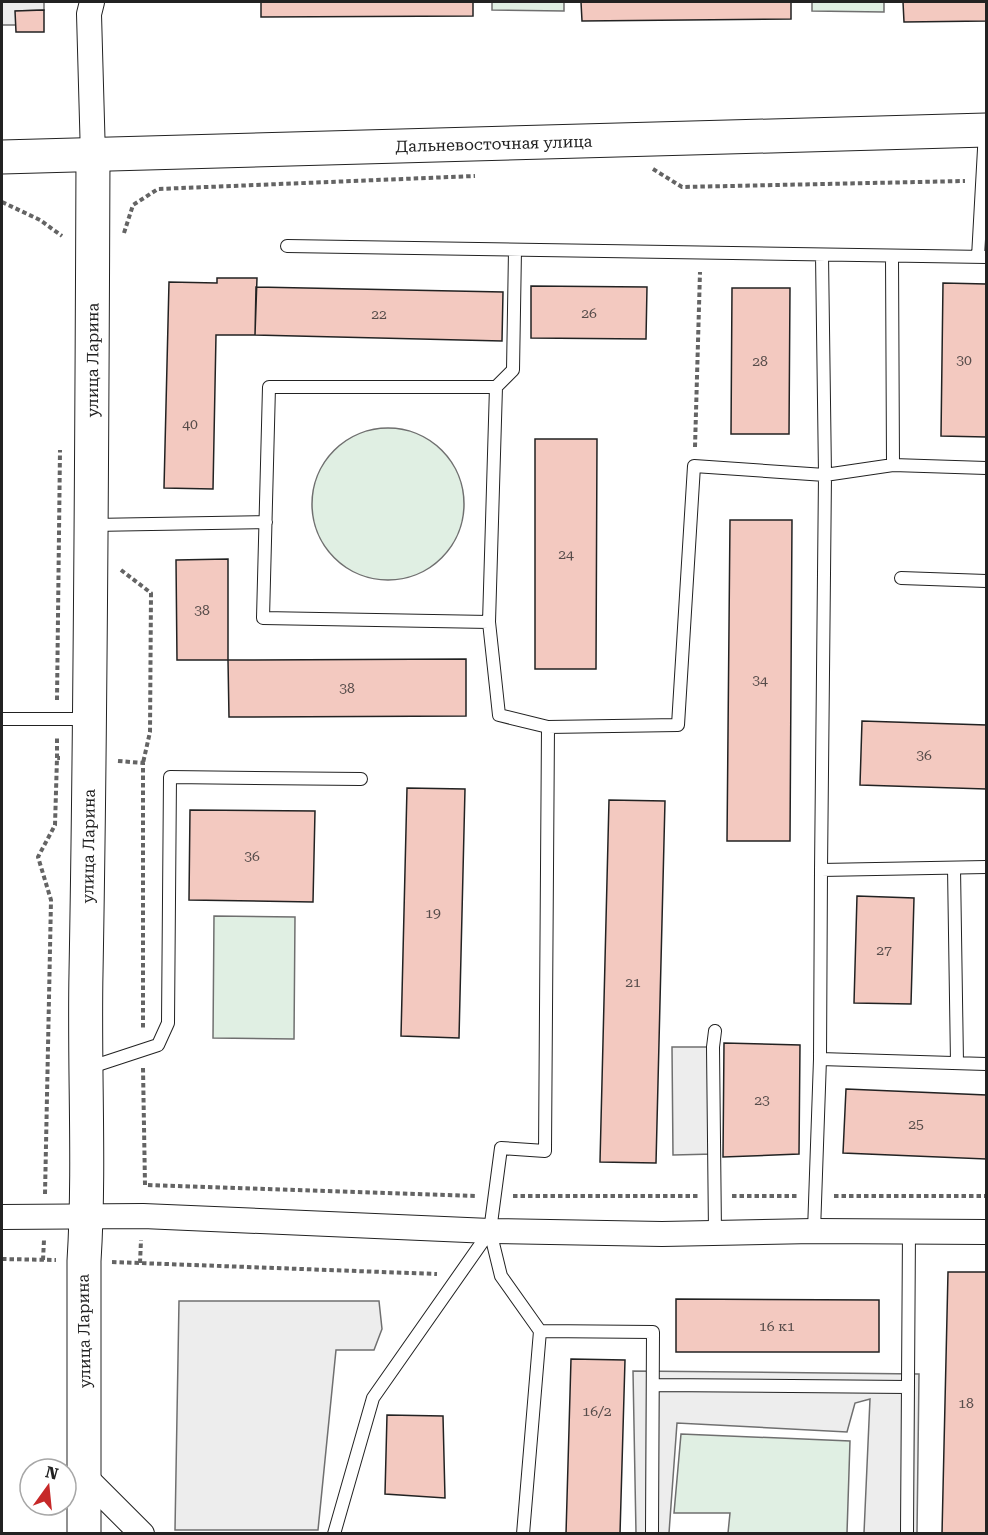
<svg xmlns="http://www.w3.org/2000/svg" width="988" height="1535" font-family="'Roboto Serif',serif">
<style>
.green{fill:#e0efe3;stroke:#6f6f6f;stroke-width:1.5}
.parking{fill:#ededed;stroke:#6f6f6f;stroke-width:1.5}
.building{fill:#f3c9c0;stroke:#222;stroke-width:1.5}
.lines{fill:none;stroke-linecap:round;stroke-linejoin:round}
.service-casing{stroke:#222;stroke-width:14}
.minor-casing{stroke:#222;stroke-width:26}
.secondary-casing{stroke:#222;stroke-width:35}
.path{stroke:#646464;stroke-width:4;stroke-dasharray:4.5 3;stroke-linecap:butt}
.service{stroke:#fff;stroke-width:12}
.minor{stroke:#fff;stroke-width:24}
.secondary{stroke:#fff;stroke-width:33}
.labels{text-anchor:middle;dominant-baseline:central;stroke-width:4.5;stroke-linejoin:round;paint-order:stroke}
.number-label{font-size:14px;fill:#564c4a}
.street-label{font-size:16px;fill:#222;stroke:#fff}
</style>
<rect width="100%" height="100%" fill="#fff"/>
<path class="green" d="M492 2H564V11L492 10Z
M812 2H884V12L812 11Z
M312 504a76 76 0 1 1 152 0a76 76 0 1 1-152 0Z
M214 916 295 917 294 1039 213 1038Z
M681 1434 850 1441 847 1533H728L730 1513H674Z"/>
<path class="parking" d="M2 2H44V10L16 11V25H2Z
M672 1047H713L714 1154 673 1155Z
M179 1301H379L382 1329 374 1350H336L318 1530H175Z
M633 1371 919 1374 917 1533H864L870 1399 855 1403 847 1432 677 1423 669 1533H636Z"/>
<path class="building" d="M261 2H473V16L261 17Z
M581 2H791V19L582 21Z
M903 2H986V21L904 22Z
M44 10V32H16L15 11Z
M217 278H257L255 335H216L213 489 164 488 169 282 217 283Z
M943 283 986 284V437L941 436Z
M531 286 647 287 646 339 531 338Z
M256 287 503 292 502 341 255 335Z
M732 288H790L789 434H731Z
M535 439H597L596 669H535Z
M730 520H792L790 841H727Z
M228 559V660H177L176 560Z
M466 659V716L229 717 228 660Z
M862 721 986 725V789L860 785Z
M407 788 465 789 459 1038 401 1036Z
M609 800 665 801 656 1163 600 1162Z
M190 810 315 811 313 902 189 900Z
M857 896 914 898 911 1004 854 1003Z
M724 1043 800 1045 799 1154 723 1157Z
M846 1089 986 1095V1159L843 1153Z
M948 1272H986V1534H942Z
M676 1299 879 1300V1352H676Z
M571 1359 625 1360 620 1534H566Z
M387 1415 443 1416 445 1498 385 1494Z"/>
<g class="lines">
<g class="service-casing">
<path id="service" d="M287 246 986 257
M515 250 513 370 496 387H269L263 618 489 622 499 715 548 727 678 725 694 466 825 475 893 465 986 468
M892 256 893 465
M978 257 985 131
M92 525 266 522
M901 578 986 581
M489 622 496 387
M2 719H87
M954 868 957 1063
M821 870 825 475 822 255
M715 1031 713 1047 715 1233
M820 1059 986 1064
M88 1068 158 1045 168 1023 170 777 361 779
M814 1231 820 1059 821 870 986 867
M540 1331 653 1332 652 1534
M653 1385 908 1387
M334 1534 373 1398 490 1231
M523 1534 540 1331 501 1276 490 1231 501 1148 545 1151 548 727
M907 1534 909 1231"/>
</g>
<g class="minor-casing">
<path id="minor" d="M92 2 89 14 93 157
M2 1217 143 1216 490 1231 662 1234 814 1231 986 1232
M85 1477 142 1534"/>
</g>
<g class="secondary-casing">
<g id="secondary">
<path id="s1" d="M2 157 986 130"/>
<path id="s2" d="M84 1534V1261C90 1166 84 1069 86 973 91 701 92 429 93 157"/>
</g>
</g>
<path class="path" d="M653 169 682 187 965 181
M2 202 40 220 62 236
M124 233 133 205 158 189 475 176
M695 447 700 272
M121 570 151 593 150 732 143 763
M57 700 60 450
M57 758V737
M118 761 143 763V1030
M143 1068 145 1185 476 1196
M45 1194 51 900 38 857 55 825 57 758H60
M513 1196H698
M732 1196H797
M834 1196H986
M2 1259 56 1260
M43 1260 44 1240
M112 1262 437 1274
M140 1263 141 1240"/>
<use href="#service" class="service"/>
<use href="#minor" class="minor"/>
<use href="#secondary" class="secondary"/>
</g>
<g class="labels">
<g class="number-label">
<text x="589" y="313">26</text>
<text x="379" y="314">22</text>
<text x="964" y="360">30</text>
<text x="760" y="361">28</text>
<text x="190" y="424">40</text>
<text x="566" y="554">24</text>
<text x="202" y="610">38</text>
<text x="760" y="680">34</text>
<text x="347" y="688">38</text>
<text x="924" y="755">36</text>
<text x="252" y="856">36</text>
<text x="433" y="913">19</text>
<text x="884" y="950">27</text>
<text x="633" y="982">21</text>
<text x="762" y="1100">23</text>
<text x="916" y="1124">25</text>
<text x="777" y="1326">16 к1</text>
<text x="966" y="1403">18</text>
<text x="597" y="1411">16/2</text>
</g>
<g class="street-label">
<text stroke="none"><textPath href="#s1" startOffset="492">Дальневосточная улица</textPath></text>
<text stroke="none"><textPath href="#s2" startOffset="1174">улица Ларина</textPath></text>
<text stroke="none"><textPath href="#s2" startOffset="688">улица Ларина</textPath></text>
<text transform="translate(84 1331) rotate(-91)">улица Ларина</text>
</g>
</g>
<rect width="988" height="1535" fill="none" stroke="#222222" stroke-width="6"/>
<g transform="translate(48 1487) rotate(15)"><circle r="28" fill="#ffffff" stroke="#a7a7a7" stroke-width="1.5"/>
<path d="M0-4.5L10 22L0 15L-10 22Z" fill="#c62828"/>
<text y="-9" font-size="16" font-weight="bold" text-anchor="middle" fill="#222222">N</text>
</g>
</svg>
